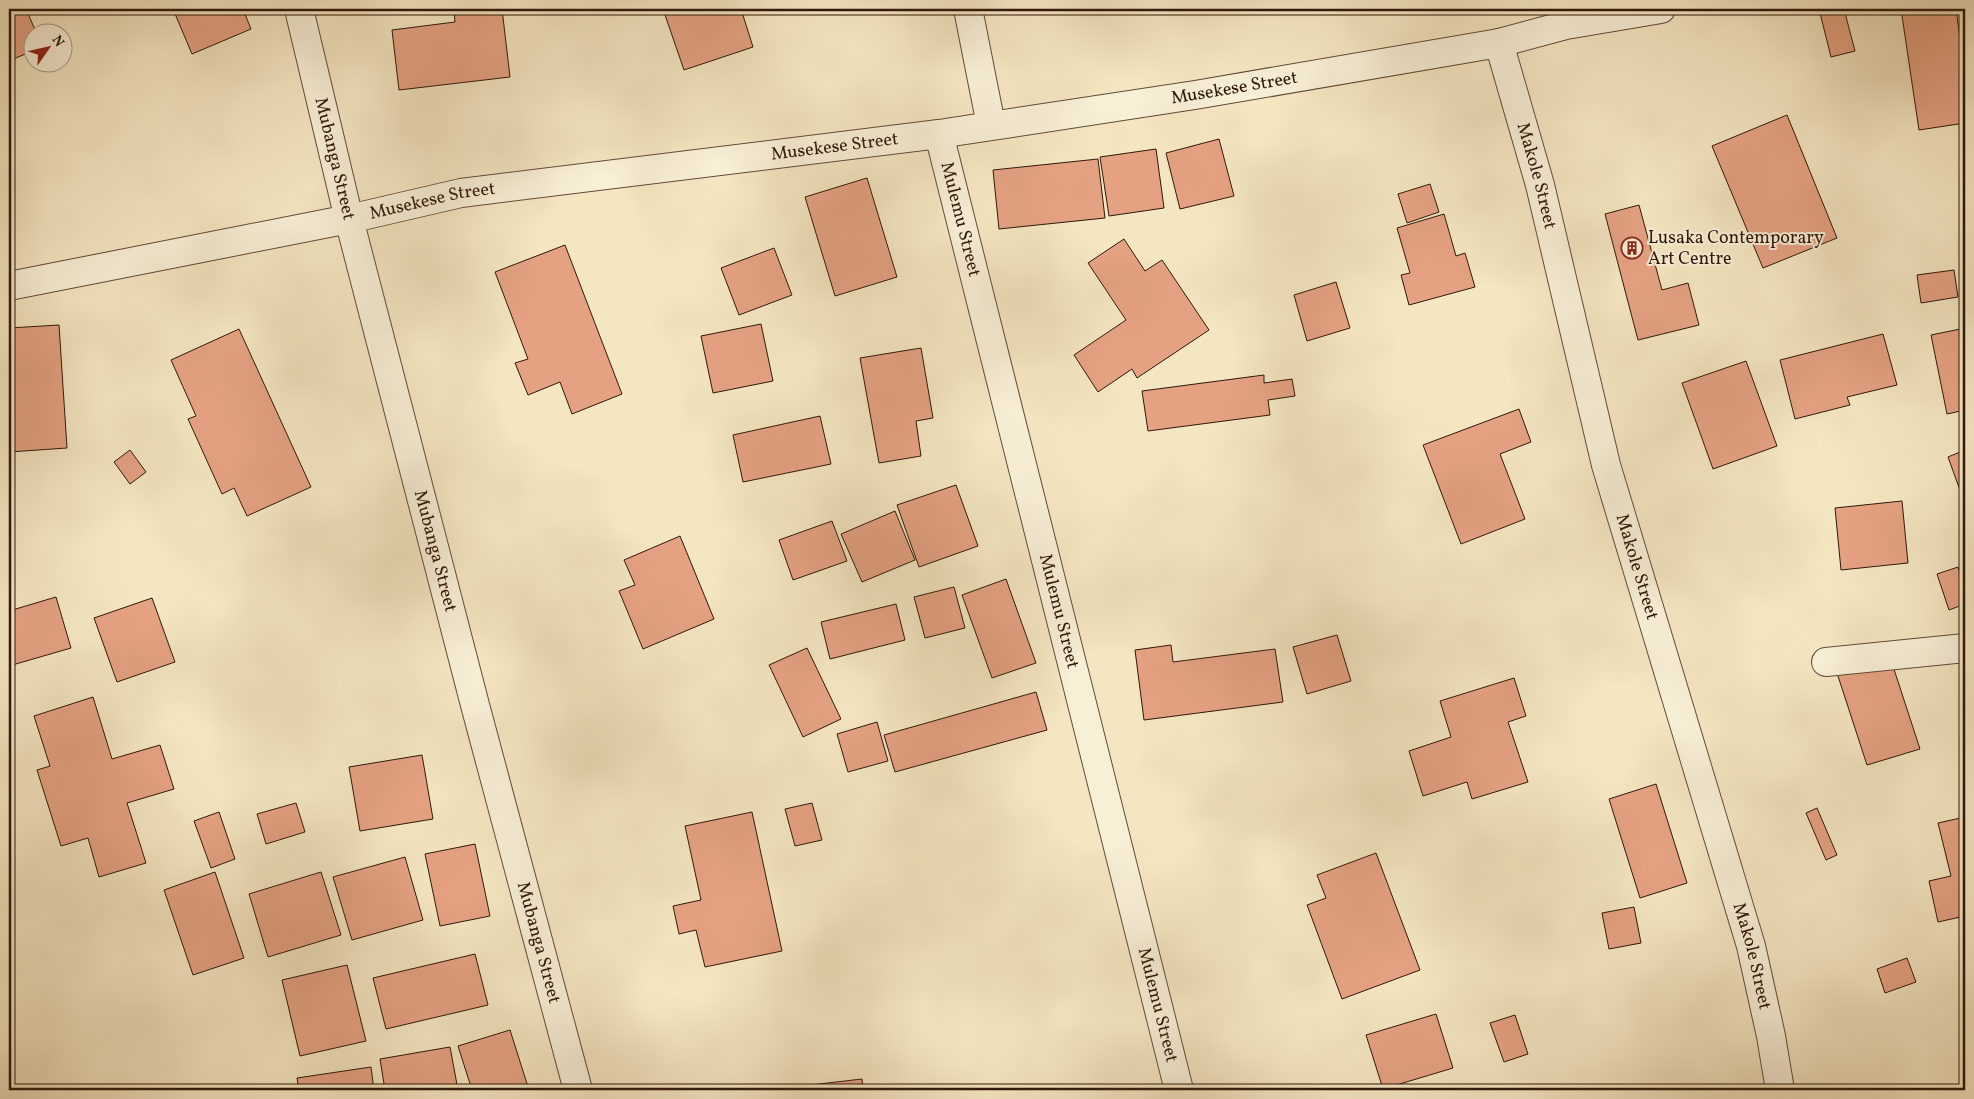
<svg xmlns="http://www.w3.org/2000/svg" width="1974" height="1099" font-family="Vollkorn,serif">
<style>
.building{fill:#e5a283;stroke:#30170b}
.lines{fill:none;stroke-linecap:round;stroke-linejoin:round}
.minor-casing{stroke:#614b38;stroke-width:30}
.minor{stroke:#f8efd7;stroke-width:28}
.labels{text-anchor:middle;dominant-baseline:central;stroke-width:4;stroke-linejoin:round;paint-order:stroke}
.street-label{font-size:18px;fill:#30170b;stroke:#f8efd7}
.poi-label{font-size:18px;fill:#30170b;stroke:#f8efd7;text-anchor:start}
</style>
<rect width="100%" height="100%" fill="#f4e6c1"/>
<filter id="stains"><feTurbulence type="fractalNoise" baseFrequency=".004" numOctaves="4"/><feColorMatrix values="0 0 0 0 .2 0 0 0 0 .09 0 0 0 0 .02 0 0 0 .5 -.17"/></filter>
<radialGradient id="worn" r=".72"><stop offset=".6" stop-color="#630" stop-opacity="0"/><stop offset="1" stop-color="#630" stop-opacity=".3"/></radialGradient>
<path class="building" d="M9 9H26L36 32H32V51L9 61Z
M173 9H243L251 29 192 54Z
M465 9H502L510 77 399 90 392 30 455 22 454 10Z
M663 9H741L753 47 684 70Z
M1835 9H1844L1855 51 1831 57 1820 13Z
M1901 9H1956L1965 74V123L1919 130Z
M1787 115 1837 238 1763 268 1712 146Z
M1219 139 1234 196 1180 209 1166 153Z
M1156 149 1164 208 1109 216 1100 157Z
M1098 159 1105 218 999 229 993 170Z
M867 178 897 277 835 296 805 197Z
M1430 184 1439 212 1407 223 1398 194Z
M1639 205 1662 290 1688 283 1699 325 1638 340 1605 214Z
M1444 214 1456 256 1465 253 1475 287 1409 305 1401 275 1410 273 1397 228Z
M1124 239 1145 271 1162 260 1209 330 1137 378 1132 369 1098 392 1074 355 1126 320 1088 263Z
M565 245 622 394 572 414 560 382 528 395 515 363 528 359 495 272Z
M774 248 792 295 739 315 721 268Z
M1954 270 1958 297 1921 303 1917 275Z
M1336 282 1350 328 1307 341 1294 295Z
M761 324 773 381 713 393 701 336Z
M59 325 67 448 9 452V328Z
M1965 328V410L1947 414 1931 335Z
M239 329 311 487 247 516 234 488 222 494 188 419 196 416 171 360Z
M1883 334 1897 385 1847 397 1850 405 1795 419 1780 360Z
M921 348 933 418 916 421 921 456 879 463 860 358Z
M1746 361 1777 446 1713 469 1682 383Z
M1264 375V383L1292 379 1295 396 1268 400 1270 415 1148 431 1142 391Z
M1519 409 1531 442 1500 454 1525 519 1461 544 1423 445Z
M820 416 831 464 743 482 733 435Z
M130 450 146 472 130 484 114 462Z
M1965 450V504L1948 457Z
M956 485 978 546 919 567 897 505Z
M1902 501 1908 563 1841 570 1835 508Z
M895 511 915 560 862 582 841 534Z
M832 521 847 561 793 580 779 540Z
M680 536 714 619 643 649 619 591 635 585 624 560Z
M1958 567 1965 589V604L1949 610 1937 574Z
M1006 579 1036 663 992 678 962 595Z
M954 587 965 628 925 638 914 597Z
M56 597 71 648 9 666V611Z
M152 598 175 662 117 682 94 618Z
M896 604 905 640 830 659 821 622Z
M1337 635 1351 681 1307 694 1293 647Z
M1171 645 1173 662 1275 649 1283 702 1144 720 1135 650Z
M807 648 841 719 803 737 769 665Z
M1890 657 1920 749 1867 765 1837 673Z
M1514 678 1526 716 1508 722 1528 782 1472 799 1467 782 1423 796 1409 751 1451 737 1440 701Z
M1036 692 1047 730 895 772 884 735Z
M93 697 112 759 160 745 174 789 127 803 146 863 99 877 88 838 61 846 37 770 50 766 34 716Z
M877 722 888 761 848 772 837 734Z
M422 755 433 819 360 831 349 767Z
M1656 784 1687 883 1640 898 1609 799Z
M296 803 305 832 266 844 257 814Z
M812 803 822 840 795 846 785 809Z
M1817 808 1837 855 1826 860 1806 813Z
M219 812 235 859 211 868 194 821Z
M752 812 782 951 705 967 696 930 679 934 673 906 701 900 685 826Z
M1965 817V916L1938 922 1929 881 1951 876 1938 823Z
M475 844 490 916 440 926 425 854Z
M1376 853 1420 970 1342 999 1307 905 1326 898 1317 875Z
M405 857 423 920 352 940 333 877Z
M215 872 244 958 193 975 164 890Z
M321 872 341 935 268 957 249 894Z
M1634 907 1641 943 1609 949 1602 913Z
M475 954 488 1005 386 1029 373 978Z
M1907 958 1916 982 1885 993 1877 969Z
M347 965 366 1041 300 1056 282 980Z
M1436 1014 1453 1068 1383 1089 1366 1035Z
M1515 1015 1528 1054 1504 1062 1490 1023Z
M510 1030 529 1090H472L458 1046Z
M450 1047 458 1090H385L380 1059Z
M371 1067 374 1090H299L297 1078Z
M862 1079 863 1090H811L810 1085Z"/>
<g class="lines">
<g class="minor-casing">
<g id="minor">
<path id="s1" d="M299 9 349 219 475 705 578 1090"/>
<path d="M968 9 991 125"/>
<path id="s2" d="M1499 43 1540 185 1606 465 1751 946 1771 1036 1780 1090"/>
<path id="s3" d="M939 134 1179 1090"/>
<path id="s4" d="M9 286 349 219 461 193 939 134 1195 95 1499 43 1566 25 1661 9"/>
<path d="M1826 662 1965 648"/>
</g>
</g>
<use href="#minor" class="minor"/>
</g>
<defs>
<g id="building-ring" transform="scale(1.125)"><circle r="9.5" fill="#f8efd7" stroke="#8f2418" stroke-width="1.5"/><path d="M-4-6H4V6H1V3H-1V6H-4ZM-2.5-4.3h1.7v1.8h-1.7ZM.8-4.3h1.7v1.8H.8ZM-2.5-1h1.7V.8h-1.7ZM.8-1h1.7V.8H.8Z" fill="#8f2418"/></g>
</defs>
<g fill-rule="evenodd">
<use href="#building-ring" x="1632" y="248"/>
</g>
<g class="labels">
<g class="street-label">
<text stroke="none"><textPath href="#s4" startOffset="1242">Musekese Street</textPath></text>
<text stroke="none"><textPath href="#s4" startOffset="838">Musekese Street</textPath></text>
<text stroke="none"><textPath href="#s1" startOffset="154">Mubanga Street</textPath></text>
<text stroke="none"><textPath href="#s2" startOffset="138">Makole Street</textPath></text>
<text stroke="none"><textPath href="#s4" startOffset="432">Musekese Street</textPath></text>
<text stroke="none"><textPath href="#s3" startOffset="88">Mulemu Street</textPath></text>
<text stroke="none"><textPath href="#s1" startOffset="559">Mubanga Street</textPath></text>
<text stroke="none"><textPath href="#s2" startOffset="542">Makole Street</textPath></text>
<text stroke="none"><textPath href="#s3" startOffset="492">Mulemu Street</textPath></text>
<text stroke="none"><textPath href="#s1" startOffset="964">Mubanga Street</textPath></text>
<text stroke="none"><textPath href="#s2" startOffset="948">Makole Street</textPath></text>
<text stroke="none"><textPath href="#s3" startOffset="898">Mulemu Street</textPath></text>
</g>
<g class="poi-label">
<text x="1648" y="238">Lusaka Contemporary<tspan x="1648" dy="21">Art Centre</tspan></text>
</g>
</g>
<rect width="1974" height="1099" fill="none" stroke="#f4e6c1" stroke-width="30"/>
<rect x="10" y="10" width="1954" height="1079" fill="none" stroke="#30170b" stroke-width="2.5"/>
<rect x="15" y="15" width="1944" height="1069" fill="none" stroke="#30170b"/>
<g transform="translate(48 48) rotate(56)"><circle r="24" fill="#f8efd7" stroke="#a89985"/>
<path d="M0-4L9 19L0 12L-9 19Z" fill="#8f2418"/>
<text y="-8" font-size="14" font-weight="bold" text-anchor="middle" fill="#30170b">N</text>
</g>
<rect width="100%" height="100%" filter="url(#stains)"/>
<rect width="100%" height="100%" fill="url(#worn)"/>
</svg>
